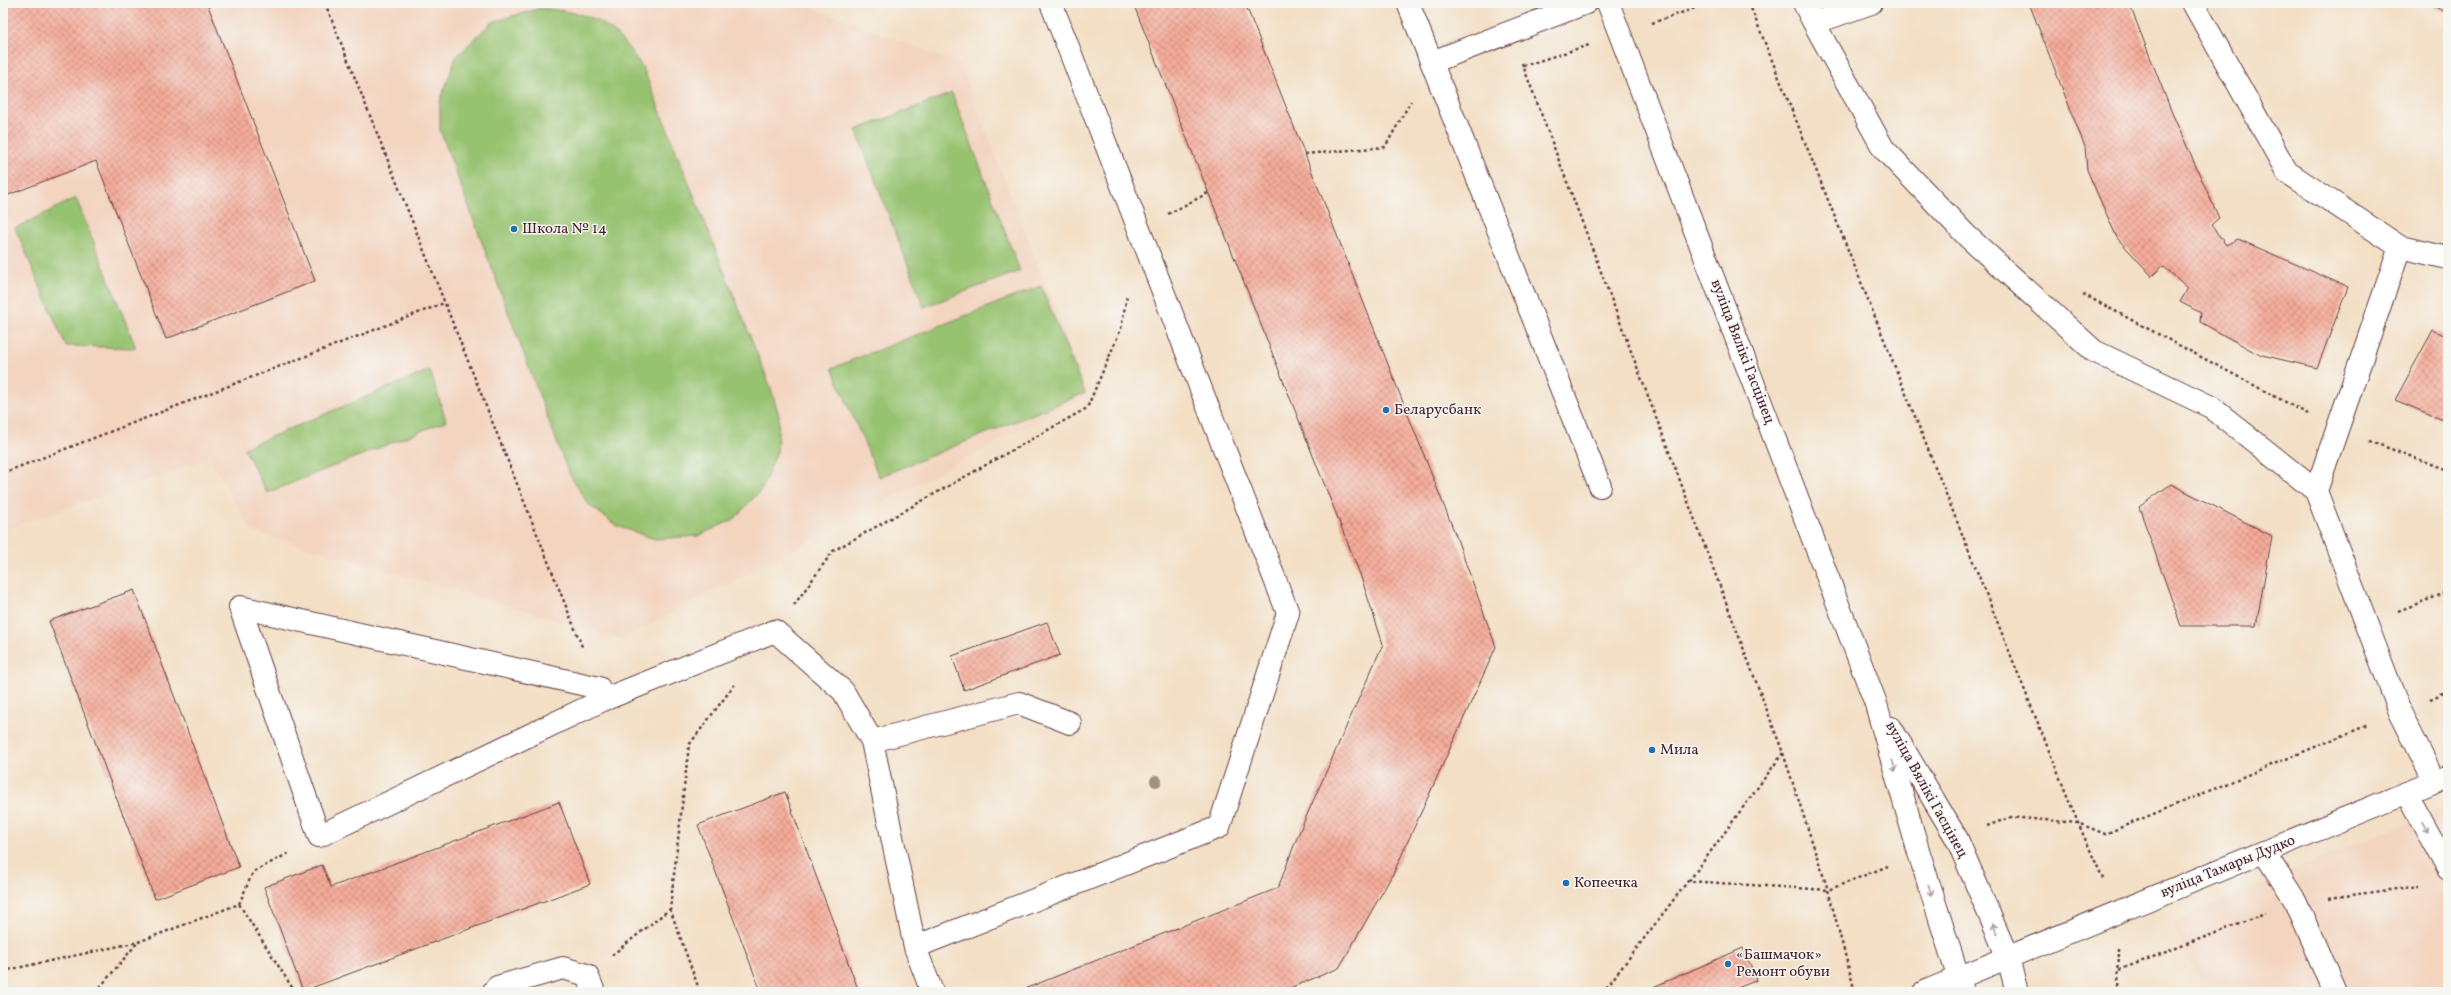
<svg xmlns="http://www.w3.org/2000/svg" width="2451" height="995" font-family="Vollkorn,serif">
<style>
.built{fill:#f3d4bf}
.green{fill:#97c26f;stroke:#70704d}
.building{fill:url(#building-cross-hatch)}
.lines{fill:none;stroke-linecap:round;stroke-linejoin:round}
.minor-casing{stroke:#633c42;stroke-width:24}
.major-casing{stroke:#633c42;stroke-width:24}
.path{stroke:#633c42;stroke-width:2.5;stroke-dasharray:3 3;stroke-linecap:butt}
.minor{stroke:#fff;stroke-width:22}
.major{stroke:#fff;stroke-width:22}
.tree{fill:#a3907b}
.oneway{stroke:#ae9aa0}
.poi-dot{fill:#1f6fb2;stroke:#f6f6f2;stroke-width:1.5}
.labels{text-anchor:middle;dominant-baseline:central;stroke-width:3;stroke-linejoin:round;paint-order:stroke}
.poi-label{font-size:15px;fill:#4a1f2b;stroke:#f6f6f2;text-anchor:start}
.street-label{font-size:15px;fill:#4a1f2b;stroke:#f6f6f2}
</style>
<defs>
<pattern id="building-cross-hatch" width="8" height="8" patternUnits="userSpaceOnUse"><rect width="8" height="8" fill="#f5ac9a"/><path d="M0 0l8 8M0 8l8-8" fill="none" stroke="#c88b7e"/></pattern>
</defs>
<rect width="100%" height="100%" fill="#f6f6f2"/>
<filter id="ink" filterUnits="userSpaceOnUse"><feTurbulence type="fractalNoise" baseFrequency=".025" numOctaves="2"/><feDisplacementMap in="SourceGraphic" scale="8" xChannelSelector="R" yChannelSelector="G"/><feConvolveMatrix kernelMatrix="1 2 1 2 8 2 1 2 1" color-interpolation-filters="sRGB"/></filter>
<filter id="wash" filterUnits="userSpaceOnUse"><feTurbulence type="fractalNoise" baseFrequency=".012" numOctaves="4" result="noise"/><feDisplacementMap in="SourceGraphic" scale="16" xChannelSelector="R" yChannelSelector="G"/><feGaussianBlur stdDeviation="0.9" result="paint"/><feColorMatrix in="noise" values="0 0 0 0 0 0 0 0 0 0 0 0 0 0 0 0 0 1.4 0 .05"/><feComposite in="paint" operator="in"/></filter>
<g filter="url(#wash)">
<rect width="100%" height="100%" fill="#f3dfc5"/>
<path class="built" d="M3 3H800L960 64 1088 394 623 639 251 531 210 458 3 530Z
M2448 806V992H2204L2172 921Z"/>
<path class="green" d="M541 8C596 14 611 21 643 68L770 386 779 415 777 451 762 489 734 519 698 536 655 539 617 526 588 504 568 472 440 130V101L456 57 492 22Z
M952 93 1020 271 924 307 856 130Z
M76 198 136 348 66 346 15 228Z
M1041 286 1085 393 879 477 832 368Z
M430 370 446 421 267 493 244 448Z"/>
<g id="blocks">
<path class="building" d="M3 3H207L315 281 166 339 96 161 3 197Z
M1133 3H1245L1456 536 1496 647 1394 872 1339 968 1280 992H1029L1027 988 1278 888 1298 835 1383 644 1360 574Z
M2029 3H2129L2172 113 2219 218 2211 225 2226 245 2238 239 2348 287 2317 368 2258 354 2200 322 2201 313 2180 302 2188 288 2163 266 2152 276 2117 238 2087 170 2085 147Z
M2427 3H2448V13Z
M2433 330 2448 337V422L2395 400Z
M2171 484 2272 536 2256 626H2181L2139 507Z
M134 590 239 867 155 899 49 621Z
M1047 622 1060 655 964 690 952 656Z
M785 792 859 992H761L698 825Z
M559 802 590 884 303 991 264 887 322 865 331 887Z
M1743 948 1757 980 1728 992H1653L1651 988Z"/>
</g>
</g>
<g filter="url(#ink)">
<use href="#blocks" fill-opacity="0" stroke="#633c42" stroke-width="1"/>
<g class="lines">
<g class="minor-casing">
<path id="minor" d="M1408 3 1600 486
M1804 3 1814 23 1871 3
M2193 3 2287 172 2400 247 2448 258
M1814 23 1883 148 1968 237 2094 351 2211 407 2316 491 2400 712 2435 782
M1432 62 1586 3
M2316 491 2400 247
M603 700 599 688 240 607 319 836 603 700 775 631 843 691 872 741 915 947 932 992
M872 741 1019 703 1070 723
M2406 793 2448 869
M2264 852 2296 902 2335 992
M915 947 1219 827 1288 613 1051 3
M493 992 497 987 563 968 587 975 594 992
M1924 992 2448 776"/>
</g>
<g class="major-casing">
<path id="major" d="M1608 3 1875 701 1919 853 1963 992
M1891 728 1957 839 2008 958 2017 992"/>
</g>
<path class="path" d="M325 3 583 649
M1749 3 2078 823 2104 881
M1652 23 1710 3
M1522 63 1783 753 1828 890 1855 992
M1523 66 1589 45
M1305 154 1385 147 1411 101
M1168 214 1208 193
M2083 294 2308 414
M2369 441 2448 470
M3 473 444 303
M794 605 833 551 1087 408 1121 329 1127 295
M2398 611 2448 592
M2430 699 2448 691
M1987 826 2011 817 2078 823 2105 834 2368 725
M1689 881 1783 753
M2329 898 2420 886
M239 904 295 992
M670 909 700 992
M612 955 670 909 689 745 735 684
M2119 970 2265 914
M3 971 138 942 239 904 253 872 291 852
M96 992 138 942
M1603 992 1688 881 1828 890 1888 866
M2118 992 2119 947"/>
<use href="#minor" class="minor"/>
<use href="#major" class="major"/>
</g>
<circle class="tree" cx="1156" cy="781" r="6"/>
<defs><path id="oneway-shaft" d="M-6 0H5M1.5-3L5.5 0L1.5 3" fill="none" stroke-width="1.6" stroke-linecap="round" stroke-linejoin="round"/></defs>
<g class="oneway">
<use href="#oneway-shaft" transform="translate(1894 766) rotate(74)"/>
<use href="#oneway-shaft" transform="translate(2425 827) rotate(61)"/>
<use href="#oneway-shaft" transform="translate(1930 890) rotate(73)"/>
<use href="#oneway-shaft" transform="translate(1995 929) rotate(-113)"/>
</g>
</g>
<g class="poi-dot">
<circle cx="514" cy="229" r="4"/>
<circle cx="1386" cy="410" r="4"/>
<circle cx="1652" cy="750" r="4"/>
<circle cx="1566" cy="883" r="4"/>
<circle cx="1728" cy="964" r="4"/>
</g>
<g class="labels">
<g class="poi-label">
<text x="522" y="229">Школа № 14</text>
<text x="1394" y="410">Беларусбанк</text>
<text x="1660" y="750">Мила</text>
<text x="1574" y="883">Копеечка</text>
<text x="1736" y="955">«Башмачок»<tspan x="1736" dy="17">Ремонт обуви</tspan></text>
</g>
<g class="street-label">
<text transform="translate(1742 352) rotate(69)">вуліца Вялікі Гасцінец</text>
<text transform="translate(1926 790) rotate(61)">вуліца Вялікі Гасцінец</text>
<text transform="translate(2228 867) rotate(-22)">вуліца Тамары Дудко</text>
</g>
</g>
<rect width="2451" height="995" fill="none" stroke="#f6f6f2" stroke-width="16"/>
</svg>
